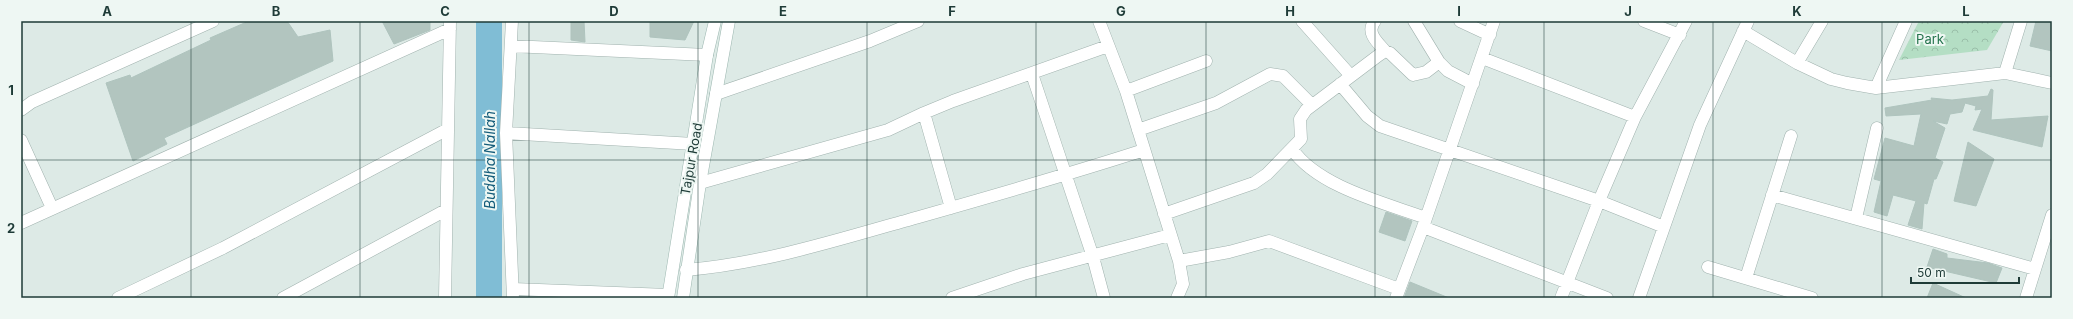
<svg xmlns="http://www.w3.org/2000/svg" width="2073" height="319" font-family="Inter,sans-serif">
<style>
.forest{fill:url(#forest-crowns)}
.lines{fill:none;stroke-linecap:round;stroke-linejoin:round}
.river{stroke:#80bdd5;stroke-width:26}
.building{fill:#b2c5bf;stroke:#afc4be}
.minor-casing{stroke:#a0b2ae;stroke-width:13}
.secondary-casing{stroke:#9cb7b0;stroke-width:13}
.minor{stroke:#fff;stroke-width:12}
.secondary{stroke:#fff;stroke-width:12}
.grid{fill:none;stroke:#1e3b37;stroke-width:1;stroke-opacity:0.55}
.labels{text-anchor:middle;dominant-baseline:central;stroke-width:4;stroke-linejoin:round;paint-order:stroke}
.park-label{font-size:13px;fill:#25744e;stroke:#eef7f3}
.street-label{font-size:13px;fill:#1e3b37;stroke:#eef7f3}
.water-label{font-size:14px;font-style:italic;fill:#145c7a;stroke:#eef7f3}
.neatline{fill:none;stroke:#1e3b37;stroke-width:1.5}
.grid-label{font-size:13px;text-anchor:middle;font-weight:bold;fill:#1e3b37}
</style>
<defs>
<pattern id="forest-crowns" width="20" height="18" patternUnits="userSpaceOnUse"><rect width="20" height="18" fill="#b4dec4"/><path d="M2 6a3 3 0 1 1 6 0M12 15a3 3 0 1 1 6 0" fill="none" stroke="#9abfa9"/></pattern>
</defs>
<rect width="100%" height="100%" fill="#ddeae6"/>
<path class="forest" d="M1919 21H2004L1987 50 1899 60Z"/>
<g class="lines">
<path class="river" d="M489 298V21"/>
</g>
<path class="building" d="M249 21H287L298 37 330 30 333 61 164 138 167 144 133 161 106 83 130 75 131 78 211 40 210 38Z
M382 21H430V30L394 44Z
M571 21H584L585 42 571 40Z
M650 21H694L685 40 650 37Z
M2036 21H2052V51L2030 46Z
M1991 89 1993 90 1991 120 2048 116 2042 147 1973 130 1982 109 1975 110 1976 106 1965 103 1962 112 1950 114 1947 124 1933 121 1945 128 1935 158 1943 162 1936 179H1934L1927 204 1924 203 1922 229 1908 225 1916 201 1893 195 1887 216 1874 212 1881 181 1874 179 1885 138 1914 146 1921 114 1886 116 1885 108 1932 100 1931 98 1952 100 1988 96Z
M1968 142 1994 159 1976 206 1954 201Z
M1386 212 1412 221 1405 241 1379 232Z
M1933 249 1947 254V258L1988 263 2002 268 1996 283 1927 267Z
M1410 282 1449 298H1404Z
M1933 283 1966 298H1927Z"/>
<g class="lines">
<g class="minor-casing">
<path id="minor" d="M512 21 506 133 513 298
M1099 21 1126 91 1179 261 1183 284 1177 298
M1302 21 1351 76
M1375 21C1365 32 1378 43 1385 51
M1414 21 1439 62 1448 71 1473 84
M1460 21 1490 35
M1644 21 1680 35
M1743 31 1797 63 1831 79 1847 83 1876 88 2005 73 2021 21
M511 46 707 55
M1482 58 1635 117
M1797 63 1822 21
M2005 73 2052 83
M1032 74 1093 257 1104 298
M1340 84 1367 116 1380 126 1599 201 1664 227
M1876 88 1906 21
M1126 91 1206 61
M716 94 870 41 918 21
M21 110 32 102 213 21
M1138 130 1216 103 1270 74 1283 76 1312 105
M506 133 694 144
M21 140 52 208
M1292 149C1318 187 1385 203 1426 218
M700 183 888 130 924 113
M1772 195 2035 269
M951 208 924 113 953 101 1108 46
M1164 214 1254 183 1267 174 1301 139 1300 119 1306 110 1379 55 1385 51 1390 53 1413 75 1426 72 1439 62
M1856 218 1877 128
M21 223 450 29
M1423 227 1607 298
M1179 261 1229 252 1269 241 1399 289
M1708 267 1812 298
M686 270C759 264 831 242 901 222 982 199 1064 176 1144 150
M1746 278 1791 136
M513 289 668 295
M118 298 223 248 448 129
M283 298 446 210
M445 298 450 21
M952 298 1023 274 1170 235
M1396 298 1423 227 1494 21
M1561 298 1599 201 1635 117 1686 21
M1639 298 1700 125 1748 21
M2026 298 2052 215"/>
</g>
<g class="secondary-casing">
<path id="secondary" d="M668 298 707 55 715 21
M683 298 700 183 729 21"/>
</g>
<use href="#minor" class="minor"/>
<use href="#secondary" class="secondary"/>
</g>
<path class="grid" d="M191 21V298M360 21V298M529 21V298M698 21V298M867 21V298M1036 21V298M1206 21V298M1375 21V298M1544 21V298M1713 21V298M1882 21V298M21 160H2052"/>
<g class="labels">
<g class="park-label">
<text x="1930" y="39">Park</text>
</g>
<g class="street-label">
<text transform="translate(691 159) rotate(-80)">Tajpur Road</text>
</g>
<g class="water-label">
<text transform="translate(489 160) rotate(-90)">Buddha Nallah</text>
</g>
</g>
<rect width="2073" height="319" fill="none" stroke="#eef7f3" stroke-width="44"/>
<path d="M1911 277v6h108v-6" fill="none" stroke="#1e3b37" stroke-width="2"/>
<text x="1917" y="277" font-size="12" fill="#1e3b37" stroke="#eef7f3" stroke-width="3" paint-order="stroke">50 m</text>
<rect x="22" y="22" width="2029" height="275" class="neatline"/>
<g class="grid-label">
<text x="107" y="16">A</text>
<text x="276" y="16">B</text>
<text x="445" y="16">C</text>
<text x="614" y="16">D</text>
<text x="783" y="16">E</text>
<text x="952" y="16">F</text>
<text x="1121" y="16">G</text>
<text x="1290" y="16">H</text>
<text x="1459" y="16">I</text>
<text x="1628" y="16">J</text>
<text x="1797" y="16">K</text>
<text x="1966" y="16">L</text>
<text x="11" y="95">1</text>
<text x="11" y="233">2</text>
</g>
</svg>
